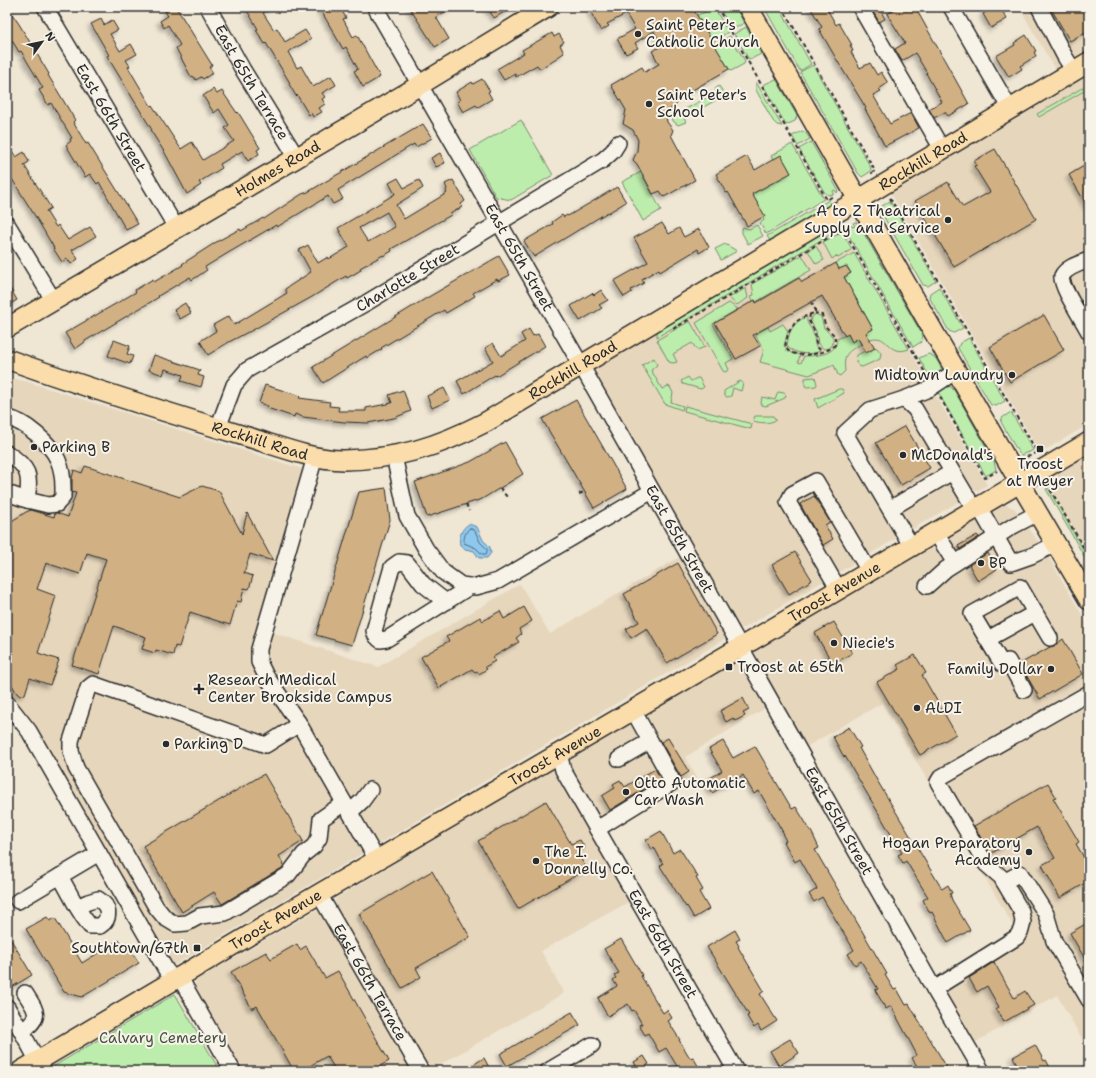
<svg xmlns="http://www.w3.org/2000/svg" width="1096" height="1078" font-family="'Shantell Sans',sans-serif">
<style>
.built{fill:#e6d6bc}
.green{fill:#bdedac;stroke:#748c6c}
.water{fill:#8fc8ee;stroke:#6789a0}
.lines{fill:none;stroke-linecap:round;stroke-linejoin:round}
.shore{stroke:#536a79;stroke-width:1}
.building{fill:#d1b184;stroke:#2b2b2b;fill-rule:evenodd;filter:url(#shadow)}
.minor-casing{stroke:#2b2b2b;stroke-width:18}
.major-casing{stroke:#2b2b2b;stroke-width:22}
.path{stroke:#2b2b2b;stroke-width:2;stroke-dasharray:4 3;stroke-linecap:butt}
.minor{stroke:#f7f3e8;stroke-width:15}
.major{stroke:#faddab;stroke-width:19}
.poi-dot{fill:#2b2b2b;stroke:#f7f3e8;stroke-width:1.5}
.labels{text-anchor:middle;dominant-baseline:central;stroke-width:4;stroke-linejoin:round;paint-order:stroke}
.poi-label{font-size:15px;fill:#2b2b2b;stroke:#f7f3e8;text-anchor:start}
.street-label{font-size:15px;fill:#2b2b2b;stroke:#f7f3e8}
.park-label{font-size:15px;fill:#485245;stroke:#f7f3e8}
</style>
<defs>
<filter id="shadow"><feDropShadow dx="-3" dy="3" stdDeviation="2" flood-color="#0004"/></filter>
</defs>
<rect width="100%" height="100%" fill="#efe6d4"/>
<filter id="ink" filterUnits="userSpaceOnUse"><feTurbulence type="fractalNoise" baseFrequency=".025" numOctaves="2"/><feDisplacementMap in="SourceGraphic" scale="8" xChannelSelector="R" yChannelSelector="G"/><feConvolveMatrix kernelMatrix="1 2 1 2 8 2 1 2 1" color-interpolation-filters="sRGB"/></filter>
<g filter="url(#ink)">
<path class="built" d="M1019 7H1089V50L1055 69Z
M1089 75V424L1040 453 891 193Z
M841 222 843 227 840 229 842 232 987 485 744 628H740L736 625 593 373V370L596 367Z
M7 377 28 382 302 469 304 472 259 628 378 667 520 584 550 634 681 556 726 634 725 637 723 640 174 965 169 963 28 717 23 712 7 721Z
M1089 454V554L1050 487 1052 480 1050 477Z
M1005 504 1015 509 1045 551 1089 627V1051L1057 995 974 1043 943 989 1017 932 882 703 806 747 755 658 754 654 756 650 998 507Z
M735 662H740L744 667 767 707 685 757 697 778 606 832 569 766V763L573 758Z
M553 770 557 772 632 900 541 951 564 993 429 1071 336 908 335 900 338 897 549 771Z
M315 911H320L324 914 413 1069 409 1071H242L196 992 195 983 198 979Z"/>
<path class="green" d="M719 7H735L744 23 732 30Z
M764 7H779L811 64 800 71Z
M715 9 728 32 713 42 697 15Z
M746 27 761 54 751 59 748 58 734 34Z
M730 36 745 61 744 64 731 71 729 69 714 45Z
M813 65 871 168 870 172 862 177 858 173 800 72Z
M776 79 797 116 795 121 786 125 763 85Z
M756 82 782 126 777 125 773 121 756 90Z
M1089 84V88L1039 117 1037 114Z
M719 86 725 95 684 118 686 122 678 125 673 121 672 116 679 110 680 112 708 97 707 94 711 91 713 93 715 94 717 92 715 89Z
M521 120 553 175 511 200 496 197 470 150Z
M802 131 806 133 810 139 798 146 792 136Z
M811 142 838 190 837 193 835 190 833 191 834 194 829 195 825 193 799 149Z
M792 144 824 199 766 234 760 223 764 220 763 217 764 216 752 194 790 173 773 160 771 156Z
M641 172 661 210 643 221 622 182Z
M829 200 831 205 770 241 767 236Z
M890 201 936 281 928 286 923 285 881 212 879 208Z
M841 222 843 227 657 337V332L661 329Z
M856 222 860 227 923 336 921 342 913 347 848 234V229L851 225 852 227 855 226 853 223Z
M757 225 763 236 748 244 742 233V228L743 227 749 229Z
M842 232 852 249 838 258 836 256 832 259 823 242Z
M725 244 737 251 721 260 715 249Z
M816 246 824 260 816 264 808 251Z
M854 253 909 349C886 357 890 333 870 339L866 333 873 329 844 277 851 273 847 266 839 269 836 263Z
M802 255 811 270 756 302 755 300 753 301 751 296 754 295 752 284Z
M939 287 963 328 954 333 949 331 929 297 930 293Z
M746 288 748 298 737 305 729 298Z
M729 303 738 309 713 324 733 359 726 363 729 370 725 372 723 371 696 323Z
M816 314 821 317 824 328 833 337V343L830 348 824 349 818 344 816 331 810 320 813 316Z
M806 317 807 318C806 325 811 326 813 333 816 341 812 344 820 351 811 356 793 354 787 346 788 333 793 322 806 317Z
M690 321 705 347 697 350 692 343 673 354 677 362 673 363 669 362 657 340Z
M783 324 788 331 784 346 791 353 800 355 798 362 801 363 804 356C816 356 837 355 837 339L848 334 852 341 858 338 861 344C847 352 843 354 845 371L840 376 838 375 834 365 809 375 760 362 764 350 755 334 768 327 770 331Z
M969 338 1005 401 996 406 991 405 958 348 960 343Z
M873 347 877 348 881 353 880 359 862 367 859 366 856 362 857 355Z
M928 354C936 355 940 365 942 372L932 381 919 358Z
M654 358 657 365 651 370 662 389 668 386 670 387 673 393 671 402 683 406 682 410 665 404 642 365Z
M688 377 691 381 697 378H699L704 387 701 389 683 384 681 381Z
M815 377 817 384 816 386 807 387 805 386V378Z
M740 381 743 383 741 391 733 388 731 396 727 397 724 395V391Z
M947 386 951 387 954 390 994 461 996 470 986 476 938 392Z
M839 389H842L844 393 818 408 815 399Z
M778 392 784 393 786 395 785 398 766 406 762 405 761 403 762 397 775 400Z
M685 406 752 424 751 429 684 411Z
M1011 412 1033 450 1028 453V452L1021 455 1018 452 1001 422 1002 418Z
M755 416H773L776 420C768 424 761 423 753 421Z
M1048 488 1089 560V565L1046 489Z
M175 994 220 1071H46Z"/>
<path class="water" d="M469 524 477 527 483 540 490 547 491 553 487 558H479L474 551 465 549 460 545C458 538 462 527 469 524Z"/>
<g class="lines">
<path class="shore" d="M470 528 475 531 480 542 487 549V552L486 554H482L476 548 464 543C463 539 466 530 470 528Z"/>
</g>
<path class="building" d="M7 7 19 24 49 74 48 75 75 120 73 122 86 144 88 143 138 224 126 230 99 182 97 184 90 174 85 177 66 145 71 141 70 139 72 138 51 103 48 105 39 90 43 88 21 51 19 52 7 32Z
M171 7H176L212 65 209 67 213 73 203 79 201 77 196 80 193 76 191 77 176 48 180 45 168 25 164 28 160 21 168 16 165 11Z
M245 7H273L263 13 274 30 277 28 285 42 305 30 311 39 288 52 297 68 301 66 313 87 331 76 336 85 322 93 325 97 322 99 325 104 319 108 322 112 313 117 311 113 309 115 297 95 296 96 289 84 290 83 266 43 265 44 256 30 258 29Z
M319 7H340L346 18 343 19 353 37 357 35 380 77 363 87 354 71 358 69 346 47 343 49Z
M409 7H453L436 17 449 39 435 47Z
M487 7H513L494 18Z
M596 7H692L729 69 677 99 676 105 668 111 666 116 667 122 673 130 671 135 695 180 664 197 660 191 653 194 637 164 633 160 637 151 638 140 633 130 623 124 626 110 611 85 642 67 645 72 659 64 652 51 662 46 654 31 635 43 638 48 626 54 617 39 635 29 626 14 607 24 609 26 601 31 590 11Z
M810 7H826L836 25 839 23 852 45H850L853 51 851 52 860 68 870 63 877 75 881 72 888 83 879 89 881 91 873 95 890 124 911 113 919 128 885 146 865 109 866 108 841 67 819 29 822 27Z
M873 7H879L885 19 879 22 871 8Z
M899 7H915L969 104 948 116 945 112 934 118 929 109 942 102 926 73H927L915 53 902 61 895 49 905 43 887 14Z
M984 7H1000L1007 19 991 28 983 14 986 12Z
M1050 7H1085L1089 14V30L1070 41Z
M101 19 104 25 112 20 118 30 110 34 120 51 131 44 137 54 126 60 130 66 128 67 151 106 152 105 181 149 192 142 203 160 234 141 225 128 229 125 219 109 214 113 203 96 213 89 217 94 222 91 237 113 238 112 260 148 257 150 259 154 248 161 242 151 220 164 222 168 199 182 201 185 187 194 165 153 151 131 152 130 107 56 109 55 91 24Z
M552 33 554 37 559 34 564 42 560 45 564 53 540 69 537 65 516 77 515 74 504 80 497 69 524 53 522 50Z
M1026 35 1036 51 1034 52 1036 56 1020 66 1022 69 1009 77 996 56 1015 45 1014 43Z
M482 79 490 91 488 92 492 99 478 107 476 105 463 112 457 102 460 100 456 92 472 82 473 84Z
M423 124 432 138 416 147 414 144 338 190 343 199 333 204 328 196 277 227 276 225 228 253 205 267 207 270 192 280 190 277 158 296 159 297 85 341V342L75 349 65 333 136 292 135 290 153 279 154 282 183 265 182 264 218 241 240 229 241 231 263 218 264 219 302 194 308 192Z
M7 142 16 157 24 152 29 162 24 165 51 208 46 211 56 227 58 225 68 240 90 227 96 236 72 250 78 259 71 264 67 258 62 262 53 248H54L40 224 7 171Z
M995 149 1036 219 954 267 915 201 948 182 963 207 990 192 974 166 977 165 974 161Z
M440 153 445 163 436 167 431 158Z
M781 155 791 173 752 194 765 216 747 226 728 192 726 193 716 174 747 156 755 170Z
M1089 163V209L1069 175Z
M398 178 404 188 419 180 423 188 396 205 404 219 447 193 446 191 447 189 445 184 453 180 465 201 461 204 462 207 450 214 451 215 391 249 392 251 383 256V255L360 268 361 270 347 278 346 276 312 297 249 332H248L229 342 208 355 200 341 216 331 213 325 229 316 234 325 287 293 285 289 311 272 299 250 308 245 318 263 328 257 329 259 349 247 338 228 395 194 389 183ZM387 212 395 227 368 242 359 228Z
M617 187 626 202 608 213V212L534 257 524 241 553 224 552 222 562 215 564 217 567 215 568 216Z
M662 223 669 234 679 228 684 237 699 229 709 247 699 253 698 249 660 272 659 269 642 279 644 283 631 290 632 292 624 297 614 281 648 262 634 238Z
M499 256 510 275 498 281 497 279 473 293 475 296 458 306 446 313 444 310 381 348 382 349 367 358 366 356 323 383 313 367 425 299Z
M836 263 839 269 846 266 851 273 844 277 873 329 866 333 875 348 866 353 858 338 852 342 848 334 845 336 822 296 753 335 760 346 736 359 715 323 755 300 756 303 799 278 802 282Z
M7 283 17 300 7 306Z
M601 290 608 300 599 305 602 308 580 321 571 306 592 293 594 295Z
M1089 297V314L1081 301Z
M185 303 191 313 180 319 174 310Z
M1044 315 1064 350 1010 382 990 347Z
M529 329 533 336 538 334 545 346 496 376 495 375 464 394 457 381 493 361 485 348 493 343 501 356 525 341 521 334Z
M114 340 130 346 127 354 133 356 130 364 108 356Z
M154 355 200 370 198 375 204 377 201 387 181 381 183 375 165 369 163 375 149 370Z
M265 385 301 396 299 398 330 402 329 406 339 407 338 411H366V408L392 403 389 395 403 390 411 411 394 418 368 423 344 422 303 417 295 414 294 417 267 408 268 406 259 403Z
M444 388 450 400 432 408 427 396Z
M576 400 627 489 594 508 542 419Z
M905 426 930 468 901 485 876 443Z
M505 442 523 474 482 499 427 517 415 482 470 462Z
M85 466 180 497 202 486 219 491 242 534 247 513 273 561 250 554 244 573 253 576 249 589 244 588 241 602 237 601 230 625 190 612 179 647 175 646 173 655 156 650 155 653 142 649 146 637 114 626 99 674 72 665 106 559 87 553 80 574 46 563 37 589 56 596 38 653 59 660 50 685 30 678 25 694 20 696 16 692 7 676V524L26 512 31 510 54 517 55 513H57L68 517 76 493 72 492V478L74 470 82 473Z
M386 488 390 520 352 645 316 635 359 492Z
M814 496 830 522 825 525 833 539 823 545 800 504Z
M977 535 979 537 960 549 958 546Z
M795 552 812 580 789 594 772 565Z
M988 553 997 569 978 581 969 565Z
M678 563 717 634 667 663 647 628 631 638 626 629 639 622 624 594Z
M524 607 532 621 519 629 521 634 516 638 519 642 493 657 495 661 485 667 487 669 479 674 477 671 475 672 472 669 439 688 421 657 449 641 446 637 480 617 483 621 500 611 504 619Z
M834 622 852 653 833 664 815 633Z
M1063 639 1083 674 1040 699 1020 664 1050 647 1054 646Z
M915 655 926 673 922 675 956 734 920 755 877 682 900 669 897 665Z
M743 698 749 710 743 713 745 716 735 721 733 718 726 722 720 711Z
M849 727 861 747 859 748 878 782 942 889 948 885 952 893 950 894 952 900 970 930 948 943 932 912 930 913 923 900 928 897 906 861 903 863 898 855 902 853 845 756 844 757 833 737Z
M668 738 689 772 681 777 661 742Z
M723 741 733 758 755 746 792 809 796 807 812 833 819 848 815 850 887 974 885 975 894 990 897 989 906 1005 909 1004 949 1071H920L912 1058 917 1055 891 1006 886 1009 875 990 878 989 861 961 855 965 848 954 854 950 822 897 814 902 809 894 817 889 800 859 795 862 784 842 786 841 783 835 784 834 759 791 754 794 743 775 712 793 705 781 722 771 709 749Z
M655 769 661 779 610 810 602 796 615 788 613 784 620 780 625 787Z
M264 774 303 841 279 856 284 865 282 868 222 904 214 892 182 912 143 846Z
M1048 783 1056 797 1053 798 1079 842 1076 844 1089 866V881L1060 898 1042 865 1055 858 1037 827 990 854 974 826Z
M546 801 571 844 580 840 585 848 577 853 587 869 518 909 478 841Z
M661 831 673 853 680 849 698 877 696 878 703 890 699 892 709 909 694 918 687 906 686 907 660 866 663 864 654 847 651 849 646 840Z
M432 871 470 937 416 968 421 977 402 988 359 914Z
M47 917 50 921 55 918 82 963 119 940 122 945 126 942 139 963 82 997 64 992 26 929Z
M1089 922V966L1070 933Z
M735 930 740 939 736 941 739 946 738 947 764 991 760 994 777 1021 761 1031 758 1025 754 1028 747 1016 749 1015 707 947Z
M7 933 32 975 7 990Z
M621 939 642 975 641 976 663 1013 667 1010 672 1018 668 1021 680 1040H679L690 1058 693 1057 701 1071H680L666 1048 659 1052 648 1033 645 1035 639 1025 642 1024 634 1010 632 1011 628 1004 608 1016 603 1008 598 998 617 986 613 980 616 978 614 975 619 973 604 949Z
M297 944 300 950 306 946 325 978 338 971 389 1061 371 1071H336L327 1056 301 1071H294L257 1006 252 1009 231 972 266 952 271 959Z
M994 962 1014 998 1025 991 1034 1005 1004 1022 996 1009 999 1007 987 986 977 992 969 978Z
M572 1012 580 1025 507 1066 500 1054Z
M790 1039 799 1053 779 1066 770 1051Z
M1035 1045 1044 1061 1046 1060 1052 1071H1021L1013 1057Z
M644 1056 649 1064 639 1071 634 1062Z
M484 1058 491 1071H463Z"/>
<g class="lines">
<g class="minor-casing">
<g id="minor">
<path id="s1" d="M45 7 177 229"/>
<path id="s2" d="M208 7 243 70 297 158"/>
<path id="s3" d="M375 7 581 365 934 989 982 1071"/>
<path d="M860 7 942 149"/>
<path d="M951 7 1010 109"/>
<path d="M1039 7 1065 57 1074 71"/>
<path d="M7 224 54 301"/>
<path d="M1089 260C1081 263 1066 267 1062 276 1059 284 1084 322 1089 332"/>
<path d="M904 399 929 389 956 371"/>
<path d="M7 418C25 421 51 444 58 460 62 469 63 479 63 488 63 490 63 495 63 497 62 499 58 502 57 504L48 505 27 500C31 475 29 467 7 453"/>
<path id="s4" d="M218 428 234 385 247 370 366 303 603 160 613 151 618 143"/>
<path d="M394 456 407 516 426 549 443 572 461 585 476 587 498 581 652 491"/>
<path d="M315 457 259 649V662L266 676 298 722 377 860"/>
<path d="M7 493 27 500"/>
<path d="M979 507 1011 563 1031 556 1056 544"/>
<path d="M890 509 952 472"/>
<path d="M936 533 955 563"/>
<path d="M912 547 845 433 870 410 904 399 915 409 975 510"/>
<path d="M927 586 946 569 1013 526 1038 513"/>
<path d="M839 590 788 502 792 494 816 481 869 571"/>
<path d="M446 602 423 584 407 563 399 562 392 567 374 631 376 636 380 640 387 639 471 586"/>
<path d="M988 639 1035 613"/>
<path d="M1008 661 1024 690"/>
<path d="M1002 664 972 614 1020 587 1050 638"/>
<path d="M7 703 29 731 166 970 170 975 183 983 233 1071"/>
<path d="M298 722 293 728 266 745 93 684 88 688 71 741V751L76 768 156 907 165 918 175 924 187 923 200 916 225 913 288 875 304 854 314 846 319 838 321 819 344 803"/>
<path id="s5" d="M559 753 563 770 736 1071"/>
<path d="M619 759 650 741"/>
<path d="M350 812 362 801 370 790"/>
<path d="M597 829 673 782 633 710"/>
<path d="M60 876 77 907C81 914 85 920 90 926H100C111 919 110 906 98 899L88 902 77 907"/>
<path d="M1004 882 1020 873 1046 914 1054 941 1089 1000"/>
<path id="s6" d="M319 894 421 1071"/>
<path d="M18 901 99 853"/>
<path d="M934 989 1017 937 1021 930 1023 922 1021 911 1001 877 986 864 938 782 941 777 1089 693"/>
<path d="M25 993C37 1012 42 1016 22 1032L43 1071"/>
<path d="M7 1007 22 1032"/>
<path d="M548 1071 592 1045"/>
</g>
</g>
<g class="major-casing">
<g id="major">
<path d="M748 7 1020 483 1089 600"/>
<path id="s7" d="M7 328 410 91 548 7"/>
<path id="s8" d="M7 359C84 387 162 411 241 435 273 444 310 460 344 460 399 459 437 447 486 422L1089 62"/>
<path id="s9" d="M21 1071 319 894 770 630 1089 442"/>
</g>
</g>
<path class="path" d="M717 7 827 200 833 196 834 197
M782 7 875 171 872 173 873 175
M890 198 1037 452 1030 456 1022 457
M811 302 815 309V313C800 317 791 323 787 338 786 341 785 345 786 348 792 360 828 354 835 345V336L826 327 822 315 815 313
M810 314 809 321 815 332 816 345 818 348 823 351
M673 329 843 229 927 376
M940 397 985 478 997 471
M1048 483 1049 487 1089 557
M500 488 507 497
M579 494 584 492
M466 504 469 511"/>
<use href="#minor" class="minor"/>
<use href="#major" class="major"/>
</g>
</g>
<g class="poi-dot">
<circle cx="638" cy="34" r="4"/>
<circle cx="649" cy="104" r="4"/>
<circle cx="948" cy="220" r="4"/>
<circle cx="1012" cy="375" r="4"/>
<circle cx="34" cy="447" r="4"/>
<rect x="1036" y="445" width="8" height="8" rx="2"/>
<circle cx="903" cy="455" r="4"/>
<circle cx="981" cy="563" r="4"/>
<circle cx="834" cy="643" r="4"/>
<rect x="725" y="663" width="8" height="8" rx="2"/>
<circle cx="1051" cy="669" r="4"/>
<path d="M197 683h4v4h4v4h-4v4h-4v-4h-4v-4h4z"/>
<circle cx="917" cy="708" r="4"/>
<circle cx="166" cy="744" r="4"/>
<circle cx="626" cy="792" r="4"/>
<circle cx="1029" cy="852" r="4"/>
<circle cx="536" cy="861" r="4"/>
<rect x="193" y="944" width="8" height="8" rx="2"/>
</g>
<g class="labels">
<g class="poi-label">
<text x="646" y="25">Saint Peter's<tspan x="646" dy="17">Catholic Church</tspan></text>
<text x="657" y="95">Saint Peter's<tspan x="657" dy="17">School</tspan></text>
<text x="940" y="211" text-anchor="end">A to Z Theatrical<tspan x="940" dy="17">Supply and Service</tspan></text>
<text x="1004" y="375" text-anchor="end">Midtown Laundry</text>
<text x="42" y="447">Parking B</text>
<text x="911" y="455">McDonald's</text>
<text x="1040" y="464" text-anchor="middle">Troost<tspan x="1040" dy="17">at Meyer</tspan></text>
<text x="989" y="563">BP</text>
<text x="842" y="643">Niecie's</text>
<text x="737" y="667">Troost at 65th</text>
<text x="1043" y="669" text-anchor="end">Family Dollar</text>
<text x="208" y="680">Research Medical<tspan x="208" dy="17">Center Brookside Campus</tspan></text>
<text x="925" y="708">ALDI</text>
<text x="174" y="744">Parking D</text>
<text x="634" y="783">Otto Automatic<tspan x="634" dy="17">Car Wash</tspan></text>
<text x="1021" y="843" text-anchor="end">Hogan Preparatory<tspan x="1021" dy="17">Academy</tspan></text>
<text x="544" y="852">The I.<tspan x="544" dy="17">Donnelly Co.</tspan></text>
<text x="189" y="948" text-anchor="end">Southtown/67th</text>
</g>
<g class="street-label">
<text stroke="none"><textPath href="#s2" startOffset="87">East 65th Terrace</textPath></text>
<text stroke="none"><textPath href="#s1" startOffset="129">East 66th Street</textPath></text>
<text stroke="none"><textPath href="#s8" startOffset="1010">Rockhill Road</textPath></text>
<text stroke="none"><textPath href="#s7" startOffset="314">Holmes Road</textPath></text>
<text stroke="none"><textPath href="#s3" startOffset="289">East 65th Street</textPath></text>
<text stroke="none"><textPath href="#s4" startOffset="251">Charlotte Street</textPath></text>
<text stroke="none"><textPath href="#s8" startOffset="602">Rockhill Road</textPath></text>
<text stroke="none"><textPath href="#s8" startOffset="266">Rockhill Road</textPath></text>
<text stroke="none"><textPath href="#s3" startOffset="613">East 65th Street</textPath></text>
<text stroke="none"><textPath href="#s9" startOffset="944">Troost Avenue</textPath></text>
<text stroke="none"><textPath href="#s9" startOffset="620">Troost Avenue</textPath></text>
<text stroke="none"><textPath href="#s3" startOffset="937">East 65th Street</textPath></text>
<text stroke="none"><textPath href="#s9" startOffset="296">Troost Avenue</textPath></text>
<text stroke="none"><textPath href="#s5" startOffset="218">East 66th Street</textPath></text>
<text stroke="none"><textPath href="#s6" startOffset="102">East 66th Terrace</textPath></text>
</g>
<g class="park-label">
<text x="163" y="1038">Calvary Cemetery</text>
</g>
</g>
<rect width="1096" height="1078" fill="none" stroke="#f7f3e8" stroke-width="24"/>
<rect x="12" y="12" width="1072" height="1054" fill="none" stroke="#2b2b2b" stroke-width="1.5" filter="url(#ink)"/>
<g transform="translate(42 42) rotate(57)" stroke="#f7f3e8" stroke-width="3" paint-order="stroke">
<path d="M0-3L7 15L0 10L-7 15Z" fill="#2b2b2b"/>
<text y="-6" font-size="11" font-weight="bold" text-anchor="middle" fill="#2b2b2b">N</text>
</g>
</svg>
